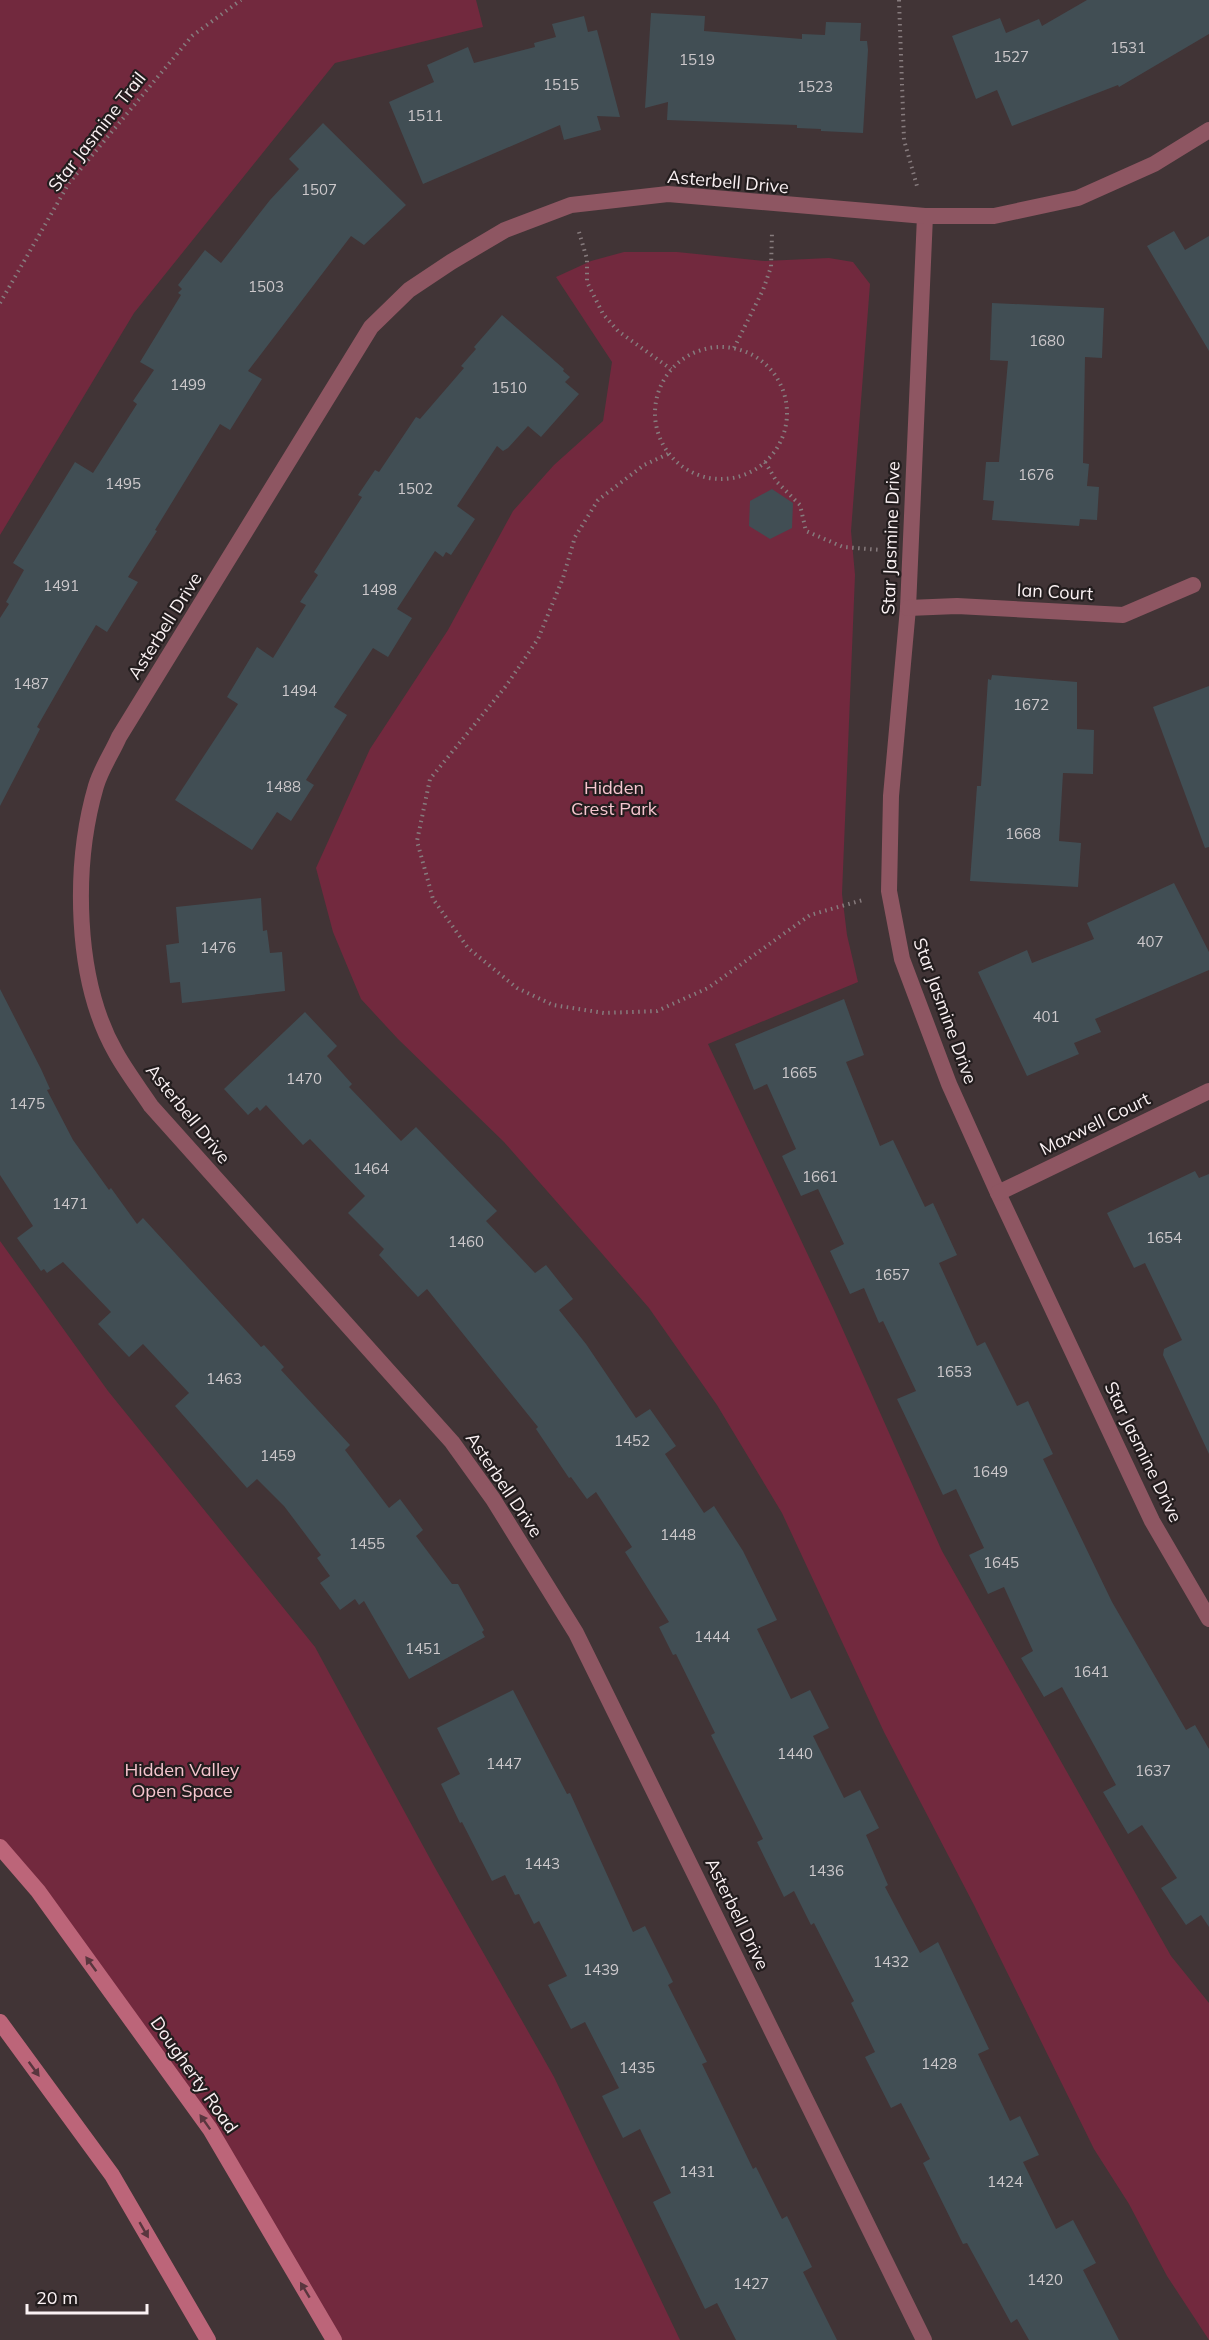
<svg xmlns="http://www.w3.org/2000/svg" width="1209" height="2340" font-family="Mulish,sans-serif">
<style>
.green{fill:#72293e}
.building{fill:#414e54}
.lines{fill:none;stroke-linecap:round;stroke-linejoin:round}
.path{stroke:#867b7d;stroke-width:4;stroke-dasharray:1.5 4.5;stroke-linecap:butt}
.minor{stroke:#8e5662;stroke-width:16}
.secondary{stroke:#bc6579;stroke-width:16}
.oneway{fill:#59363e}
.labels{text-anchor:middle;stroke-width:4.5;stroke-linejoin:round;paint-order:stroke}
.number-label{font-size:15px;fill:#ccc8cb}
.street-label{font-size:18px;fill:#faf1f3;stroke:#231d1e}
.park-label{font-size:18px;fill:#f6c6cf;stroke:#231d1e}
</style>
<rect width="100%" height="100%" fill="#413436"/>
<!-- green -->
<g class="green">
<polygon points="0,0 476,0 483,27 335,63 134,313 0,535"/>
<polygon points="624,252 677,252 765,261 829,258 853,262 870,284 851,531 855,575 842,894 847,935 858,982 708,1044 834,1310 942,1551 1171,1956 1209,2003 1209,2340 1167,2276 1129,2204 1094,2149 974,1905 884,1732 782,1513 717,1405 649,1308 598,1249 504,1142 398,1039 361,999 333,932 316,868 370,749 448,630 513,511 554,465 603,421 612,362 556,277 591,261"/>
<polygon points="0,1241 108,1391 315,1647 434,1866 554,2077 680,2340 334,2340 210,2129 0,1847"/>
</g>
<!-- building -->
<g class="building">
<polygon points="1087,0 1209,0 1209,34 1119,87 1118,85 1012,126 997,90 976,99 952,36 1000,18 1006,33 1039,19 1042,26"/>
<polygon points="651,13 705,16 704,31 802,39 802,34 825,35 826,22 861,23 860,41 867,41 868,50 863,133 821,131 821,129 797,128 797,125 667,120 668,102 645,108"/>
<polygon points="584,16 588,32 597,30 620,117 597,116 601,130 564,140 560,125 423,184 389,102 434,82 427,65 468,47 474,63 535,47 534,43 556,37 552,24"/>
<polygon points="323,123 406,205 364,245 351,236 248,371 262,379 230,430 220,424 155,530 157,531 128,577 138,582 107,632 96,625 80,652 37,727 40,729 0,806 0,618 9,604 6,602 24,570 13,563 75,462 93,473 137,404 133,401 154,370 140,362 181,295 178,293 182,289 178,285 205,250 221,263 270,200 299,169 289,159"/>
<polygon points="1174,231 1185,250 1209,236 1209,351 1147,246"/>
<polygon points="992,303 1104,308 1102,358 1085,357 1083,463 1089,464 1087,486 1099,487 1097,520 1080,519 1079,526 992,520 994,501 983,500 986,462 999,462 1008,361 990,360"/>
<polygon points="502,315 564,369 563,371 570,377 565,382 579,394 541,437 528,426 508,448 503,451 497,446 457,506 475,519 451,555 446,552 443,557 435,551 397,609 412,618 388,657 373,648 334,707 347,715 306,780 314,785 291,821 277,812 252,850 175,800 238,704 227,697 257,647 273,658 306,605 300,602 318,575 314,572 362,497 358,495 375,470 379,472 416,417 420,419 464,368 461,366 476,349 474,347"/>
<polygon points="772,489 793,503 792,528 770,539 749,526 750,501"/>
<polygon points="992,675 1077,682 1077,729 1094,730 1093,774 1063,773 1059,841 1081,843 1078,887 970,881 977,786 981,786 988,679 991,680"/>
<polygon points="1209,686 1209,847 1205,848 1153,707"/>
<polygon points="1174,883 1209,952 1209,970 1095,1019 1101,1032 1074,1043 1079,1054 1027,1076 978,972 1027,950 1032,963 1094,939 1087,923"/>
<polygon points="261,898 263,931 267,930 270,953 282,952 285,991 182,1003 180,982 170,983 166,945 179,943 176,907"/>
<polygon points="0,989 41,1069 50,1089 47,1090 73,1140 109,1190 111,1188 137,1224 143,1218 261,1347 264,1345 284,1367 281,1370 350,1445 345,1450 389,1508 400,1499 423,1530 416,1536 452,1584 458,1584 484,1630 482,1632 485,1637 409,1679 364,1601 359,1605 355,1599 340,1610 320,1583 330,1576 317,1558 321,1555 284,1506 257,1479 247,1488 175,1406 189,1393 143,1344 129,1357 98,1324 111,1312 63,1262 47,1273 44,1269 41,1271 17,1238 33,1226 0,1175"/>
<polygon points="844,999 864,1055 846,1062 880,1146 893,1140 925,1207 933,1203 957,1255 939,1263 977,1346 985,1342 1017,1406 1028,1401 1053,1454 1043,1459 1112,1602 1186,1730 1195,1725 1209,1749 1209,1927 1201,1915 1186,1925 1161,1888 1177,1878 1142,1825 1128,1834 1103,1792 1116,1785 1062,1687 1044,1697 1021,1658 1033,1651 1004,1587 988,1594 969,1555 984,1548 956,1489 943,1495 897,1399 916,1391 883,1321 879,1323 864,1288 850,1294 830,1251 844,1244 818,1189 801,1196 782,1156 796,1149 767,1084 754,1090 735,1044"/>
<polygon points="305,1012 337,1046 327,1056 352,1084 349,1087 401,1141 416,1127 497,1211 486,1221 535,1273 546,1265 573,1299 559,1310 586,1344 636,1418 650,1409 676,1446 665,1454 704,1513 714,1506 743,1551 777,1620 757,1629 791,1699 810,1690 829,1728 813,1736 844,1798 860,1790 879,1828 866,1835 888,1885 885,1887 920,1953 938,1942 989,2049 978,2054 1010,2121 1020,2116 1039,2155 1023,2162 1056,2229 1073,2220 1096,2263 1083,2270 1119,2340 1029,2340 1017,2319 1011,2323 967,2243 963,2244 923,2163 930,2159 901,2103 891,2108 865,2057 875,2052 851,2003 854,2001 814,1923 811,1925 794,1891 784,1897 757,1842 763,1839 711,1735 715,1733 676,1654 673,1655 659,1627 669,1622 625,1552 632,1547 596,1492 587,1499 571,1477 569,1478 536,1429 538,1427 427,1289 418,1297 379,1255 384,1249 348,1213 365,1196 310,1139 303,1145 266,1105 260,1111 257,1107 248,1115 224,1089"/>
<polygon points="1195,1171 1199,1178 1209,1174 1209,1454 1163,1355 1164,1349 1182,1340 1145,1263 1134,1268 1107,1213"/>
<polygon points="513,1690 567,1794 570,1793 633,1932 645,1926 673,1982 668,1985 707,2062 702,2064 753,2169 756,2167 782,2219 787,2216 812,2267 803,2272 837,2340 736,2340 717,2303 705,2309 653,2202 671,2193 640,2129 623,2138 602,2096 619,2088 585,2022 571,2029 548,1985 567,1976 539,1921 534,1924 519,1894 515,1895 505,1875 492,1881 462,1822 460,1823 441,1784 460,1774 437,1728"/>
</g>
<g class="lines">
<!-- path -->
<g class="path">
<polyline points="899,0 904,140 917,186"/>
<polyline points="579,232 587,259 587,282 603,314 618,331 671,369"/>
<polyline points="0,303 69,183 192,36 241,0"/>
<circle cx="721" cy="413" r="66"/>
<polyline points="734,348 763,290 771,267 772,233"/>
<polyline points="668,454 644,465 598,500 575,537 563,578 538,639 506,686 430,779 417,841 433,899 468,948 517,988 553,1005 604,1013 657,1011 708,988 810,915 863,900"/>
<polyline points="765,462 777,482 800,505 806,531 843,547 881,550"/>
</g>
<!-- minor -->
<g class="minor">
<polyline points="925,216 908,608 891,796 889,891 902,959 949,1084 998,1193 1152,1521 1209,1619"/>
<polyline points="908,608 957,606 1123,615 1193,585"/>
<polyline points="998,1193 1209,1091"/>
<path d="M 924,2340 L 576,1633 L 493,1499 L 452,1442 L 151,1106 C 139,1088 126,1071 116,1053 C 74,980 73,865 96,786 C 101,769 112,753 119,737 L 371,327 L 409,290 L 451,262 L 505,230 L 571,205 L 668,194 L 925,216 L 994,216 L 1078,198 L 1154,164 L 1209,130"/>
</g>
<!-- secondary -->
<g class="secondary">
<polyline points="0,1847 38,1891 210,2129 334,2340"/>
<polyline points="0,2022 112,2175 208,2340"/>
</g>
</g>
<!-- one-way arrows -->
<defs><path id="oneway-solid" d="M-6-.8H1V-3.2L6.5 0L1 3.2V.8H-6Z" transform="scale(1.5)"/></defs>
<g class="oneway">
<use href="#oneway-solid" transform="translate(91 1964) rotate(-126)"/>
<use href="#oneway-solid" transform="translate(34 2069) rotate(54)"/>
<use href="#oneway-solid" transform="translate(205 2122) rotate(-125)"/>
<use href="#oneway-solid" transform="translate(144 2230) rotate(60)"/>
<use href="#oneway-solid" transform="translate(305 2290) rotate(-121)"/>
</g>
<g class="labels">
<!-- number labels -->
<g class="number-label">
<text x="1128" y="53">1531</text>
<text x="1011" y="62">1527</text>
<text x="697" y="65">1519</text>
<text x="561" y="90">1515</text>
<text x="815" y="92">1523</text>
<text x="425" y="121">1511</text>
<text x="319" y="195">1507</text>
<text x="266" y="292">1503</text>
<text x="1047" y="346">1680</text>
<text x="188" y="390">1499</text>
<text x="509" y="393">1510</text>
<text x="1036" y="480">1676</text>
<text x="123" y="489">1495</text>
<text x="415" y="494">1502</text>
<text x="61" y="591">1491</text>
<text x="379" y="595">1498</text>
<text x="31" y="689">1487</text>
<text x="299" y="696">1494</text>
<text x="1031" y="710">1672</text>
<text x="283" y="792">1488</text>
<text x="1023" y="839">1668</text>
<text x="1150" y="947">407</text>
<text x="218" y="953">1476</text>
<text x="1046" y="1022">401</text>
<text x="799" y="1078">1665</text>
<text x="304" y="1084">1470</text>
<text x="27" y="1109">1475</text>
<text x="371" y="1174">1464</text>
<text x="820" y="1182">1661</text>
<text x="70" y="1209">1471</text>
<text x="1164" y="1243">1654</text>
<text x="466" y="1247">1460</text>
<text x="892" y="1280">1657</text>
<text x="954" y="1377">1653</text>
<text x="224" y="1384">1463</text>
<text x="632" y="1446">1452</text>
<text x="278" y="1461">1459</text>
<text x="990" y="1477">1649</text>
<text x="678" y="1540">1448</text>
<text x="367" y="1549">1455</text>
<text x="1001" y="1568">1645</text>
<text x="712" y="1642">1444</text>
<text x="423" y="1654">1451</text>
<text x="1091" y="1677">1641</text>
<text x="795" y="1759">1440</text>
<text x="504" y="1769">1447</text>
<text x="1153" y="1776">1637</text>
<text x="542" y="1869">1443</text>
<text x="826" y="1876">1436</text>
<text x="891" y="1967">1432</text>
<text x="601" y="1975">1439</text>
<text x="939" y="2069">1428</text>
<text x="637" y="2073">1435</text>
<text x="697" y="2177">1431</text>
<text x="1005" y="2187">1424</text>
<text x="1045" y="2285">1420</text>
<text x="751" y="2289">1427</text>
</g>
<!-- street labels -->
<g class="street-label">
<text transform="translate(97 132) rotate(-52)" y="6">Star Jasmine Trail</text>
<text transform="translate(728 182) rotate(5)" y="6">Asterbell Drive</text>
<text transform="translate(891 538) rotate(-88)" y="6">Star Jasmine Drive</text>
<text transform="translate(1055 592) rotate(3)" y="6">Ian Court</text>
<text transform="translate(165 626) rotate(-58)" y="6">Asterbell Drive</text>
<text transform="translate(945 1011) rotate(70)" y="6">Star Jasmine Drive</text>
<text transform="translate(188 1114) rotate(51)" y="6">Asterbell Drive</text>
<text transform="translate(1095 1124) rotate(-26)" y="6">Maxwell Court</text>
<text transform="translate(1143 1452) rotate(64)" y="6">Star Jasmine Drive</text>
<text transform="translate(504 1485) rotate(56)" y="6">Asterbell Drive</text>
<text transform="translate(737 1914) rotate(64)" y="6">Asterbell Drive</text>
<text transform="translate(194 2075) rotate(55)" y="6">Dougherty Road</text>
</g>
<!-- park labels -->
<g class="park-label">
<text x="614" y="794">Hidden<tspan x="614" dy="21">Crest Park</tspan></text>
<text x="182" y="1776">Hidden Valley<tspan x="182" dy="21">Open Space</tspan></text>
</g>
</g>
<!-- scale -->
<path d="M27 2304v9h120v-9" fill="none" stroke="#faf1f3" stroke-width="3"/>
<text x="36" y="2304" font-size="18" fill="#faf1f3" stroke="#231d1e" stroke-width="4.5" paint-order="stroke">20 m</text>
</svg>
